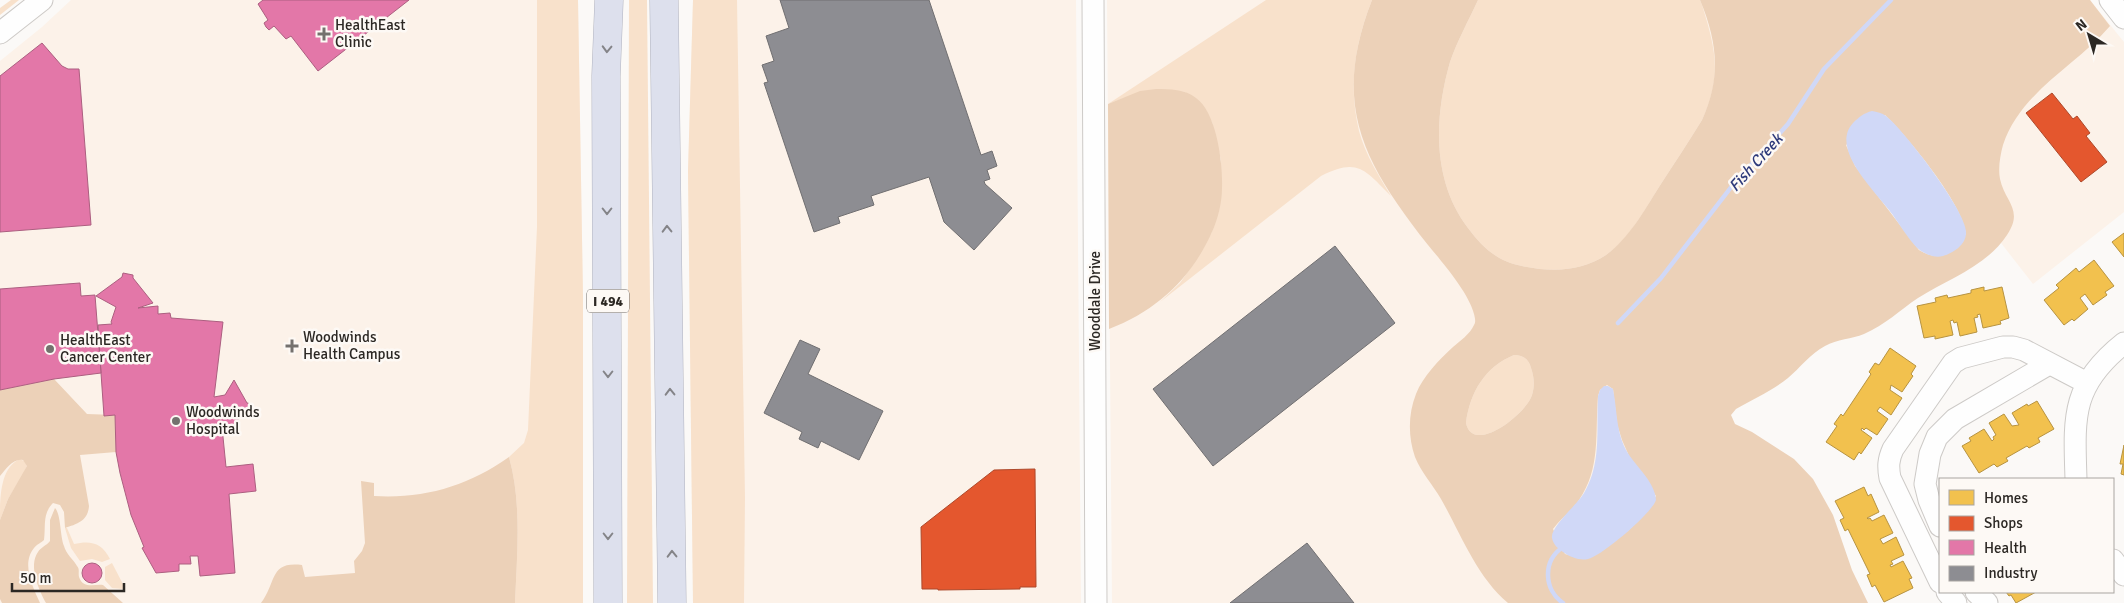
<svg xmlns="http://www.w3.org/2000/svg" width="2124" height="603" font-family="Signika,sans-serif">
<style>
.built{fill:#fcf2e9}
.green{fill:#f8e1cb}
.forest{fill:#ecd1b8;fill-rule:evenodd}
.water{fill:#d0d8f7}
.homes{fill:#f2c14e;stroke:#b79341}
.shops{fill:#e4572e;stroke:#ad492b}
.health{fill:#e377a8;stroke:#ac5f80}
.industry{fill:#8d8d92;stroke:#706f71}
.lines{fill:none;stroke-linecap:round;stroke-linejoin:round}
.stream{stroke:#d0d8f7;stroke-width:4.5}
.minor-casing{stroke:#cdcac7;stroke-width:23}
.highway-casing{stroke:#b1b3bf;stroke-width:29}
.minor{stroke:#fefefe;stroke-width:21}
.highway{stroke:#dde0ed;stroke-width:28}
.oneway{stroke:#848488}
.poi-dot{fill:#74716e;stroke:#fdf9f5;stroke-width:2}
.labels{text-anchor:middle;stroke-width:5;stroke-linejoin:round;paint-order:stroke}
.shield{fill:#fdf9f5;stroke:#6b6763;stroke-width:1}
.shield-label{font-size:14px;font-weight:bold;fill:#2c2824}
.poi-label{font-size:15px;fill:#2c2824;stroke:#fdf9f5;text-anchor:start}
.street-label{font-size:15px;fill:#2c2824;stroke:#fdf9f5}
.water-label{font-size:16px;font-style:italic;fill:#2d397a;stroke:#fdf9f5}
</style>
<rect width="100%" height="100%" fill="#fbf9f7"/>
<!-- built -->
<g class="built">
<polygon points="71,0 578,0 583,296 583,603 0,603 0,61 42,27"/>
<polygon points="693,0 1076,0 1081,603 693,603 688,171"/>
<polygon points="1107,0 2090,0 2124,42 2124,212 2033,284 1923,143 1647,358 1838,603 1112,603"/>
</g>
<!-- green -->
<g class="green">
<polygon points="11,0 19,0 0,15 0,8"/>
<path d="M 537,0 L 578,0 L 583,296 L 583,603 L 515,603 C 517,555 522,503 509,457 L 524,443 L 528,430 L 537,227 Z"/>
<polygon points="629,0 647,0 653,603 627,603"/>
<polygon points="693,0 737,0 745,498 744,603 693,603 688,171"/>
<path d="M 1266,0 L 1372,0 C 1355,43 1348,85 1359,131 C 1365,154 1379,176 1391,196 C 1365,170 1358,157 1321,176 L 1160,302 L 1180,283 L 1192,266 L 1212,232 L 1221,160 L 1212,122 L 1185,92 C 1153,87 1137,93 1108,104 Z"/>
<path d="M 1478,0 L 1700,0 L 1702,5 C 1716,50 1722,76 1702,120 C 1688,143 1673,165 1659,187 C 1644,211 1629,239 1606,255 C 1580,272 1552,272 1522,266 C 1497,261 1483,248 1468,228 C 1432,181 1434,118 1450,62 C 1457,41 1469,20 1478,0 Z"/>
<path d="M 1514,355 C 1523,355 1529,359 1531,368 C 1534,377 1535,385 1532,395 C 1527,413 1473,456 1466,423 C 1470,392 1485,367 1514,355 Z"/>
<path d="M 20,459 L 26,462 L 27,466 L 24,473 L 8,499 L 0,520 C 0,497 0,468 20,459 Z"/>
<path d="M 65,528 L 67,528 L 74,544 C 91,540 102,543 110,559 L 102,562 L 92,559 L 80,561 L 71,548 Z"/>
<polygon points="112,563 125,588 123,589 112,588 105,580 105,567"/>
</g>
<!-- forest -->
<g class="forest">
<path d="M 1372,0 L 1478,0 C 1469,20 1457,41 1450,62 C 1434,118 1432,181 1468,228 C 1483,248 1497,261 1522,266 C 1552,272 1580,272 1606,255 C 1629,238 1644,211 1659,187 C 1673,165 1688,143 1702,120 C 1721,78 1718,43 1700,0 L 2090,0 L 2110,26 C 2075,67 2021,91 2003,145 C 2000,156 1998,169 2000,179 C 2005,202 2024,210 2007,235 C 1987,266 1948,279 1918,298 C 1900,310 1885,325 1864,334 C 1852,339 1837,339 1825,346 C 1810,354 1800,368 1788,378 C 1772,391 1753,399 1736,409 L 1731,415 L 1735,424 L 1752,432 L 1794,459 L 1813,479 L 1833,515 L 1852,570 L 1868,603 L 1508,603 C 1476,576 1461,534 1441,499 C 1433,485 1421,472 1415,457 C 1408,437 1408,414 1416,394 C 1423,376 1439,360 1453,347 C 1460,341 1470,334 1474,325 C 1476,322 1475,318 1474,314 C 1469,293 1442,262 1428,245 C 1363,162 1331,105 1372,0 ZM 1885,115 C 1908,137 1963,204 1966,234 C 1950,249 1942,264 1919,250 L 1855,166 L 1846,145 ZM 1514,355 C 1523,355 1529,359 1531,368 C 1534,377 1535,385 1532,395 C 1527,413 1473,456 1466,423 C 1470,392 1485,367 1514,355 ZM 1607,385 L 1613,389 L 1617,424 L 1622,440 L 1629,456 L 1656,496 C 1637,530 1615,541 1583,559 L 1565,554 L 1553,529 C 1561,518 1572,511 1579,500 C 1601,468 1595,433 1598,396 L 1600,390 Z"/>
<path d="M 1156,89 C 1170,89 1185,89 1196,98 C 1217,113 1223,164 1222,188 C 1222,202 1218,219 1212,232 C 1191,279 1156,311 1109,329 L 1108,104 L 1140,91 Z"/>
<path d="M 54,379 L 87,414 L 115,415 L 116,452 L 80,455 L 89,506 C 88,521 77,524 65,528 L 64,512 L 60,505 L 53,503 C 42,514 46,526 44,540 C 41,543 37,544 34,548 C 21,564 33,587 40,603 L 2,603 L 0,599 L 0,520 L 8,499 L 27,466 L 23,460 C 13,458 6,469 0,476 L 0,390 Z"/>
<path d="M 509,457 C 522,503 517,555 515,603 L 261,603 C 277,582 269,561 302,565 L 305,577 L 355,573 L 354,561 L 362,551 L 365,543 L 361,481 L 374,483 L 374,496 C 424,499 468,486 509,457 Z"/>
<path d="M 55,508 C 61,514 60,536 64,546 C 66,554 73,559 77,566 C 80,569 78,573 79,577 C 83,589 94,584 103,585 L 123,603 L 46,603 C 39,590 28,566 38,552 C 41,547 46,546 50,541 L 50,520 Z"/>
</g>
<!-- water -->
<g class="water">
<path d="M 1872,111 C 1877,112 1882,113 1886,116 C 1903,129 1968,213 1966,233 C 1966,245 1953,253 1943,256 C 1935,258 1928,255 1921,251 C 1910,243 1898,221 1889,210 C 1873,189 1830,148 1853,123 C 1859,117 1864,113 1872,111 Z"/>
<path d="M 1604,386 L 1608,386 L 1613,389 C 1617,409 1616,428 1624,446 C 1632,464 1655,480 1656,500 C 1652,513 1602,556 1588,559 C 1580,561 1570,557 1563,552 C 1558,549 1553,544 1552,538 C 1550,527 1577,505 1584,493 C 1602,463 1596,429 1598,396 L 1600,390 Z"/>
</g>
<!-- homes -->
<g class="homes">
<polygon points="2124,233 2124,257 2112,242"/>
<polygon points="2094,260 2114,286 2105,292 2107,295 2093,305 2085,294 2080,298 2088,309 2074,321 2072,319 2064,325 2044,300 2059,288 2056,285 2076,268 2079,272"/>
<polygon points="1984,287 1984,291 2002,287 2009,318 2000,321 2001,324 1983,328 1980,314 1977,315 1978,317 1974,318 1977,332 1960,336 1957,322 1954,323 1953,320 1950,321 1953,335 1935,339 1935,336 1924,338 1917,306 1936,302 1935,298 1947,295 1948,298 1971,293 1971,290"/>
<polygon points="1890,348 1916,366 1911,374 1913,376 1902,392 1891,385 1890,390 1902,398 1891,415 1880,407 1877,411 1888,419 1877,435 1866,428 1864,430 1862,428 1861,430 1872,438 1861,454 1859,452 1854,460 1826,442 1837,426 1834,424 1841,414 1843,416 1871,374 1869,372 1875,363 1879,365"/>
<polygon points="2037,401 2054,429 2038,438 2040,442 2029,448 2027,446 2006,458 2008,461 1997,467 1994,464 1979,473 1962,446 1971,441 1969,438 1984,429 1992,441 1994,439 1993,437 1996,435 1989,423 2004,414 2012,426 2019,425 2012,413 2027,404 2028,406"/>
<polygon points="2124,445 2124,475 2121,474 2123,464 2120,464"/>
<polygon points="1864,487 1868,496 1871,494 1879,512 1867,518 1868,519 1870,518 1872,521 1884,515 1893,533 1880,539 1883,544 1896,537 1904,555 1891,561 1893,564 1890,565 1891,567 1903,561 1912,578 1909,579 1913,588 1884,602 1875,585 1872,587 1867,575 1870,574 1848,529 1845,531 1840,520 1844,518 1835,501"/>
<polygon points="2006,592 2036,592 2016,603 2011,595 2009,596"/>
</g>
<!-- shops -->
<g class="shops">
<polygon points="2052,93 2073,119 2077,116 2090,133 2086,136 2107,162 2081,182 2026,113"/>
<polygon points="1035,469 1036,587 1020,587 1020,589 938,590 938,589 922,589 921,527 994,470"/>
</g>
<!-- health -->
<g class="health">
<polygon points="263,0 409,0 318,71 291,36 286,39 274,26 269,30 266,27 264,23 268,20 258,4"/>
<polygon points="42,43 62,66 68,69 79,69 91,225 0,232 0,76"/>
<polygon points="123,273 133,275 133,278 153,303 138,308 158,306 158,314 170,313 171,318 223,322 214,397 225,395 234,380 247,403 251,404 251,410 247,410 228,430 228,427 222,427 226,467 253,464 256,491 229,494 235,573 200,576 198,556 190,556 191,564 179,564 179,571 156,573 142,548 144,547 131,515 120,473 116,452 115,415 104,416 101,373 98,325 112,324 111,322 116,307 96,296 122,277"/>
<polygon points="80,283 81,296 95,295 101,373 54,379 0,390 0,289"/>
<circle cx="92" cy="573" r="10"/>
</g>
<!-- industry -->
<g class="industry">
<polygon points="780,0 929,0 981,155 992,151 997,166 987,170 990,179 984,181 985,184 1012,208 974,250 944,222 929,177 871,196 874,205 838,217 840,223 814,232 764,83 768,82 762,65 774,61 766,36 789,28"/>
<polygon points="1335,246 1395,323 1213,466 1153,389"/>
<polygon points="800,340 820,349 808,374 883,411 859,460 821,441 818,448 799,439 802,432 764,413"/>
<polygon points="1307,543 1354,603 1230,603"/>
</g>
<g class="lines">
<!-- stream -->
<g class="stream">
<polyline points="1618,323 1661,278 1732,186 1788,124 1824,69 1891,0"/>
<path d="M 1563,547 C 1542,561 1544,590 1563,603"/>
</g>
<!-- minor casing -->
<g class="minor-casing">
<g id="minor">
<polyline points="1093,0 1096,603"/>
<polyline points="2110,0 2124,18"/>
<polyline points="0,33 42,0"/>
<path d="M 2076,479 C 2074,417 2071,385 2124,343"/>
<polyline points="1940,526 1929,500 1925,484 1930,454 1937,437 1955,419 2049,364"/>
<polyline points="2113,560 2124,575"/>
<path d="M 1940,582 L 1890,478 C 1888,467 1888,460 1893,449 L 1953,363 L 1961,358 L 2003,347 L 2013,347 L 2024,350 L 2087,383"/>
<polyline points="1947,592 1956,603"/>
<polyline points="1976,592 1987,603"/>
</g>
</g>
<!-- highway casing -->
<g class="highway-casing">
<g id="highway">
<polyline points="664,0 672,603"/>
<polyline points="608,603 606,76 609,0"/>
</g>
</g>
<!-- minor -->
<use href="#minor" class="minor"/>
<!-- highway -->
<use href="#highway" class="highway"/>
</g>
<!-- one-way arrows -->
<defs><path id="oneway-chevron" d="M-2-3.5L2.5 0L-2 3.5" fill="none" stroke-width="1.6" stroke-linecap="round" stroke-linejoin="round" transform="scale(1.25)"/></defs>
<g class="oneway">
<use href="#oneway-chevron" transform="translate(607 49) rotate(92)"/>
<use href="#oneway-chevron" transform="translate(607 211) rotate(90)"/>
<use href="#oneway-chevron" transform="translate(667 229) rotate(-91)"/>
<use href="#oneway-chevron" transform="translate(608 374) rotate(90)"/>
<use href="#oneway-chevron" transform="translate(670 392) rotate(-91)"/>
<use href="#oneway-chevron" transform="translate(608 536) rotate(90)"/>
<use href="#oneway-chevron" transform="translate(672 554) rotate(-91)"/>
</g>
<!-- markers -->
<g class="poi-dot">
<path d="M321.5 26.5h5v5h5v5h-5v5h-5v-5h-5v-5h5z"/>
<path d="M289.5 338.5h5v5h5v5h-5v5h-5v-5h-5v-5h5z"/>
<circle cx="50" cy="349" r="5"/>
<circle cx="176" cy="421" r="5"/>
</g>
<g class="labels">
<!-- shield labels -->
<rect class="shield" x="587" y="289.5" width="42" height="23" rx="4"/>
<g class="shield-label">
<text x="608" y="306">I 494</text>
</g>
<!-- poi labels -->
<g class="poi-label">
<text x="335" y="30">HealthEast<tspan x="335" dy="17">Clinic</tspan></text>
<text x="303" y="342">Woodwinds<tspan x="303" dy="17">Health Campus</tspan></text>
<text x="60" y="345">HealthEast<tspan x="60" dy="17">Cancer Center</tspan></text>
<text x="186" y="417">Woodwinds<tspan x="186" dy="17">Hospital</tspan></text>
</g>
<!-- street labels -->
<g class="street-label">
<text transform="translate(1095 301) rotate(-90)" y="5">Wooddale Drive</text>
</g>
<!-- water labels -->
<g class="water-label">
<text transform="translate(1755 162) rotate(-48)" y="6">Fish Creek</text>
</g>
</g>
<!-- legend -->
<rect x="1939" y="478" width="175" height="115" fill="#fdf9f5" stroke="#a9a5a1"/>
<rect x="1949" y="490" width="25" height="15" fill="#f2c14e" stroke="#a9a5a1"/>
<text x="1984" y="503" font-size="15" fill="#2c2824">Homes</text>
<rect x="1949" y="516" width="25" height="15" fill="#e4572e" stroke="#a9a5a1"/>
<text x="1984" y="528" font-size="15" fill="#2c2824">Shops</text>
<rect x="1949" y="540" width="25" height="15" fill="#e377a8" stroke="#a9a5a1"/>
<text x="1984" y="553" font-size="15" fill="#2c2824">Health</text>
<rect x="1949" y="566" width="25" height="15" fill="#8d8d92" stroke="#a9a5a1"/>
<text x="1984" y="578" font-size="15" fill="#2c2824">Industry</text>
<!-- north arrow -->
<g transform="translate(2089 35) rotate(322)" stroke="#fdf9f5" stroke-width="4" paint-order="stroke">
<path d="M0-4L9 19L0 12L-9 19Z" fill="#2c2824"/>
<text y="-8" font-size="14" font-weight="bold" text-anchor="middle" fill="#2c2824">N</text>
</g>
<!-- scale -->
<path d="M12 583v8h112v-8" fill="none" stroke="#2c2824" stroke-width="2.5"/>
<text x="20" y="583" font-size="15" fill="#2c2824" stroke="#fdf9f5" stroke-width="4" paint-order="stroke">50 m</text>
</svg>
